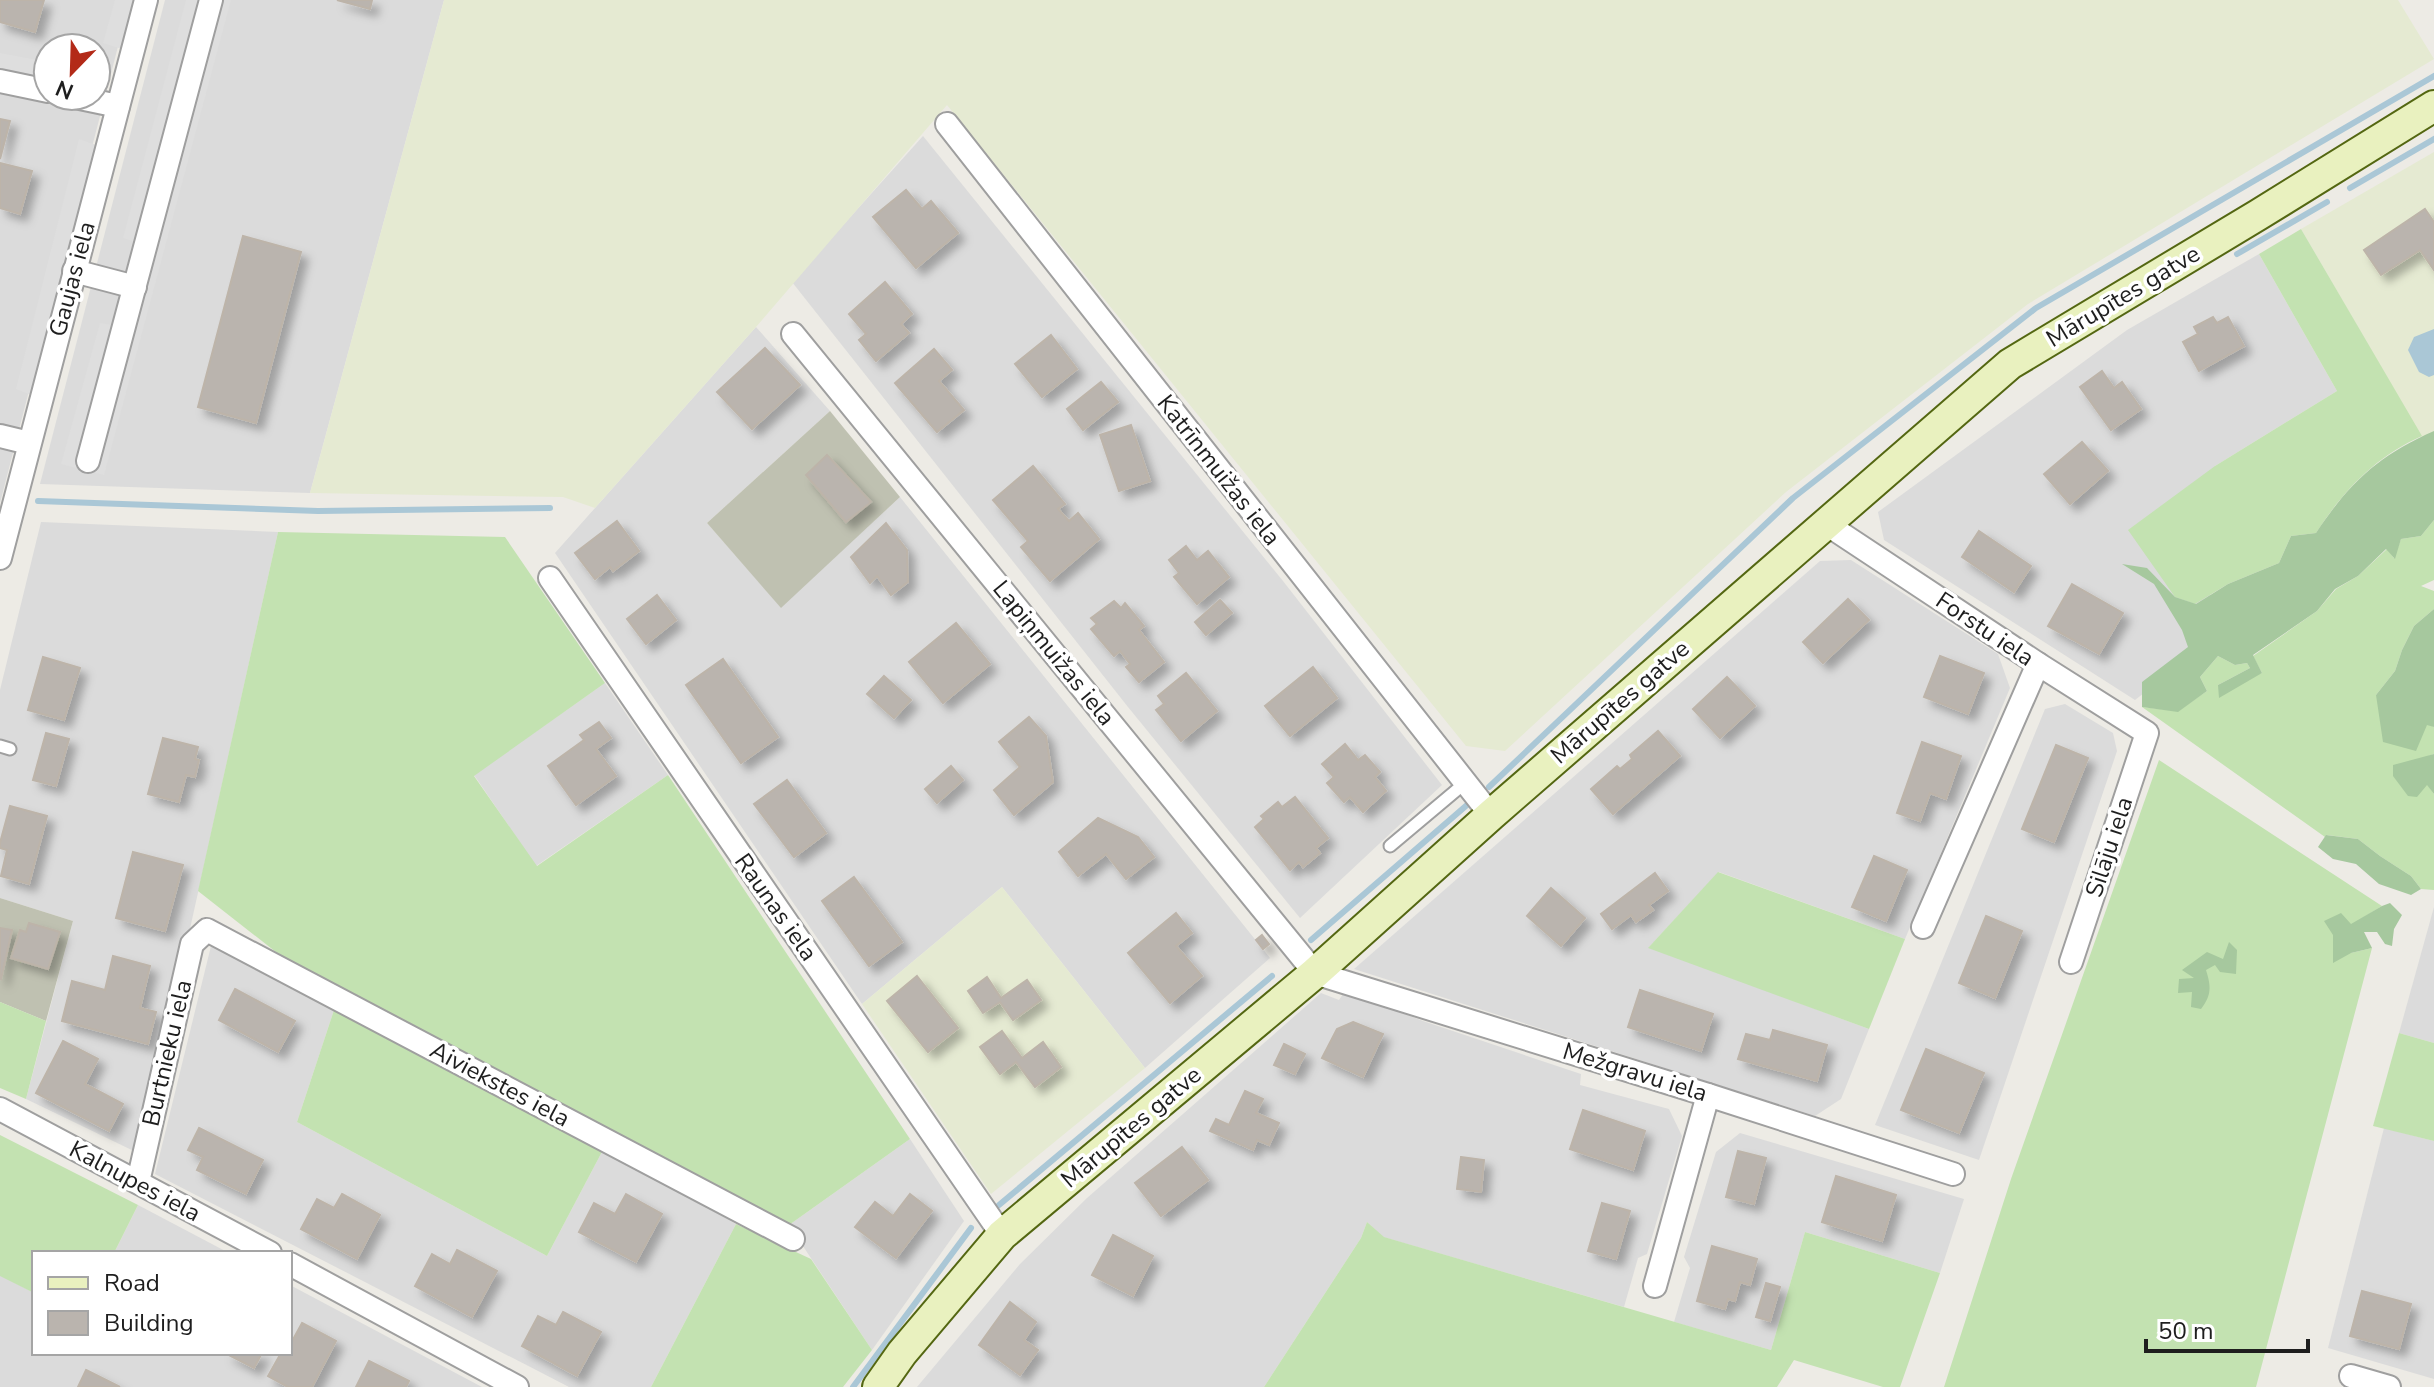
<svg xmlns="http://www.w3.org/2000/svg" width="2434" height="1387" font-family="'Nunito Sans',sans-serif">
<style>
.residential{fill:#dbdbdb;fill-rule:evenodd}
.construction{fill:#bfc1b1}
.farmland{fill:#e5ead2}
.grass{fill:#c3e2b1}
.forest{fill:#a6c89e}
.parking{fill:#dedede}
.water{fill:#aac7d6}
.lines{fill:none;stroke-linecap:round;stroke-linejoin:round}
.stream{stroke:#aac7d6;stroke-width:6}
.building{fill:#bab4ae;stroke:#bdb4a9;stroke-width:2;filter:url(#shadow)}
.lane-casing{stroke:#9f9f9f;stroke-width:15}
.street-casing{stroke:#9f9f9f;stroke-width:26}
.secondary-casing{stroke:#546712;stroke-width:34}
.lane{stroke:#fff;stroke-width:11}
.street{stroke:#fff;stroke-width:22}
.secondary{stroke:#e9f1bf;stroke-width:30}
.labels{text-anchor:middle;stroke-width:7;stroke-linejoin:round;paint-order:stroke}
.street-label{font-size:24px;fill:#1e1e1e;stroke:#fff}
</style>
<defs>
<filter id="shadow"><feDropShadow dx="7" dy="7" stdDeviation="4" flood-color="#0004"/></filter>
</defs>
<rect width="100%" height="100%" fill="#edebe5"/>
<!-- residential -->
<g class="residential">
<path d="M 0,0 L 130,0 L 0,503 ZM 48,48 L 96,48 L 96,96 L 48,96 Z"/>
<polygon points="165,0 444,0 310,493 40,484"/>
<polygon points="923,136 1283,581 1442,785 1300,918 1128,707 792,282"/>
<polygon points="2259,254 2337,391 2215,466 2208,643 2135,700 1884,540 1878,512 2127,330"/>
<polygon points="756,327 830,411 707,523 781,607 900,497 1270,958 1145,1068 1002,887 862,1004 555,553"/>
<polygon points="41,522 278,532 140,1154 26,1099 73,921 0,898 0,690"/>
<polygon points="1851,560 1998,654 2010,688 1905,939 1719,872 1649,947 1869,1029 1841,1099 1815,1116 1354,969 1820,561"/>
<polygon points="605,683 668,775 536,866 474,775"/>
<polygon points="2065,704 2113,733 2117,751 1979,1160 1875,1125 2045,709"/>
<polygon points="2434,907 2434,1043 2399,1033"/>
<polygon points="212,942 336,1004 297,1122 547,1256 604,1148 736,1224 651,1387 569,1387 155,1174"/>
<polygon points="1345,991 1423,1021 1581,1074 1580,1085 1669,1109 1682,1136 1647,1254 1638,1258 1624,1307 1383,1237 1367,1222 1361,1238 1264,1387 917,1387 1020,1264 1087,1198 1321,993 1339,1000"/>
<polygon points="2384,1128 2434,1141 2434,1379 2328,1348"/>
<polygon points="1740,1133 1964,1199 1940,1273 1805,1232 1771,1350 1674,1322 1690,1268 1684,1257 1716,1152"/>
<polygon points="910,1139 964,1221 872,1350 789,1225"/>
<polygon points="138,1205 229,1253 114,1253"/>
<polygon points="0,1275 34,1293 34,1353 290,1353 290,1285 482,1387 0,1387"/>
</g>
<!-- construction -->
<g class="construction">
<polygon points="830,411 900,497 781,608 707,523"/>
<polygon points="0,898 73,921 46,1021 0,1002"/>
</g>
<!-- farmland -->
<g class="farmland">
<polygon points="444,0 2398,0 2434,59 2028,304 1786,492 1505,751 1466,746 947,105 756,327 595,508 563,497 310,493"/>
<polygon points="2434,152 2434,458 2301,229"/>
<polygon points="1002,887 1145,1068 991,1194 862,1004"/>
</g>
<!-- grass -->
<g class="grass">
<path d="M 2301,229 L 2422,436 C 2376,456 2343,491 2316,533 L 2291,536 L 2279,563 L 2228,584 L 2195,604 L 2175,597 L 2128,530 L 2215,466 L 2337,391 L 2259,254 Z"/>
<polygon points="2434,520 2434,580 2421,586 2434,591 2434,609 2414,626 2402,650 2395,671 2376,695 2434,727 2434,754 2426,757 2427,784 2434,794 2434,890 2421,889 2411,876 2380,856 2358,839 2327,835 2325,837 2142,707 2178,711 2207,691 2200,677 2218,656 2235,665 2247,663 2250,668 2218,685 2262,673 2253,656 2317,611 2336,589 2358,576 2387,549 2394,558 2401,539 2421,536"/>
<polygon points="278,532 505,537 605,683 474,776 537,866 668,775 910,1139 789,1225 281,956 198,891"/>
<polygon points="2159,760 2382,906 2351,925 2351,953 2372,948 2256,1387 1944,1387 2011,1179"/>
<polygon points="1718,872 1905,939 1869,1029 1648,948"/>
<polygon points="0,1002 46,1021 26,1099 0,1088"/>
<polygon points="336,1004 604,1148 547,1256 297,1122"/>
<polygon points="2399,1033 2434,1043 2434,1141 2373,1126"/>
<polygon points="0,1135 138,1205 114,1253 34,1253 34,1293 0,1276"/>
<polygon points="1367,1222 1384,1237 1771,1350 1805,1232 1940,1273 1900,1387 1883,1387 1794,1360 1777,1387 1264,1387 1361,1238"/>
<polygon points="736,1224 811,1259 872,1350 843,1387 651,1387"/>
</g>
<!-- forest -->
<g class="forest">
<path d="M 2434,431 L 2434,520 L 2421,536 L 2401,539 L 2395,559 L 2386,549 L 2358,576 L 2335,589 L 2317,611 L 2253,655 L 2262,673 L 2219,698 L 2218,685 L 2250,668 L 2247,663 L 2235,665 L 2218,656 L 2200,677 L 2207,691 L 2178,712 L 2142,707 L 2142,682 L 2188,647 L 2182,630 L 2154,584 L 2122,564 L 2147,568 L 2175,597 L 2196,604 L 2228,584 L 2279,563 L 2291,536 L 2316,533 C 2349,483 2379,455 2434,431 Z"/>
<polygon points="2434,609 2434,727 2427,725 2416,751 2383,742 2376,695 2395,671 2402,650 2414,626"/>
<polygon points="2434,754 2434,794 2427,785 2417,797 2408,796 2393,776 2393,765"/>
<polygon points="2326,835 2358,839 2380,856 2411,876 2421,889 2411,895 2379,884 2356,864 2333,859 2318,847"/>
<polygon points="2390,903 2402,915 2394,929 2392,946 2385,944 2377,932 2364,932 2372,948 2351,953 2333,963 2333,935 2324,921 2341,913 2351,924 2382,906"/>
<path d="M 2229,942 L 2237,950 L 2236,974 L 2220,972 L 2215,965 L 2206,970 C 2211,986 2212,995 2201,1009 L 2191,1007 L 2192,992 L 2178,993 L 2179,979 L 2194,978 L 2182,970 L 2207,952 L 2223,959 Z"/>
</g>
<!-- parking -->
<g class="parking">
<polygon points="115,0 135,0 122,49 103,43"/>
<polygon points="186,0 231,0 104,475 61,464 100,323 112,325 135,242 123,238"/>
<polygon points="0,53 48,62 48,80 0,71"/>
<polygon points="79,139 96,145 31,395 16,389"/>
</g>
<!-- water -->
<polygon class="water" points="2434,329 2434,375 2429,377 2419,372 2408,350 2414,337"/>
<g class="lines">
<!-- stream -->
<g class="stream">
<polyline points="2350,188 2434,139"/>
<polyline points="2237,254 2327,202"/>
<polyline points="38,501 318,511 550,508"/>
<polyline points="1489,787 1793,498 2036,308 2434,76"/>
<polyline points="1311,940 1467,805"/>
<polyline points="999,1205 1272,976"/>
<polyline points="853,1387 971,1228"/>
</g>
</g>
<!-- building -->
<g class="building">
<polygon points="0,0 44,0 35,32 0,22"/>
<polygon points="337,0 372,0 370,9"/>
<polygon points="0,119 10,121 0,159"/>
<polygon points="0,163 32,171 20,214 0,208"/>
<polygon points="906,190 922,209 931,201 958,233 916,268 873,217"/>
<polygon points="2425,209 2434,222 2434,270 2420,250 2381,275 2364,250"/>
<polygon points="243,236 301,252 256,423 198,407"/>
<polygon points="885,282 912,314 901,324 909,333 876,361 859,340 866,334 849,314"/>
<polygon points="2213,317 2217,323 2228,317 2244,346 2199,371 2183,342 2198,334 2194,327"/>
<polygon points="1051,335 1077,369 1042,397 1015,364"/>
<polygon points="765,348 800,385 752,429 717,392"/>
<polygon points="934,349 952,370 939,381 964,410 937,432 895,383"/>
<polygon points="2102,371 2114,388 2122,382 2141,409 2111,430 2080,387"/>
<polygon points="1101,382 1118,402 1083,430 1067,409"/>
<polygon points="1131,425 1150,481 1119,491 1100,435"/>
<polygon points="2082,442 2108,471 2070,504 2044,474"/>
<polygon points="827,455 871,502 846,522 806,475"/>
<polygon points="1033,466 1065,504 1058,509 1069,521 1078,513 1099,539 1050,581 1021,547 1028,541 993,500"/>
<polygon points="617,521 639,551 613,571 610,567 595,579 575,553"/>
<polygon points="886,523 907,550 908,582 891,595 877,576 870,583 851,557"/>
<polygon points="1979,531 2031,566 2014,592 1962,557"/>
<polygon points="1186,546 1197,560 1208,551 1229,577 1197,604 1174,577 1179,573 1169,560"/>
<polygon points="2072,584 2123,613 2099,654 2048,626"/>
<polygon points="657,595 676,620 646,644 627,619"/>
<polygon points="1848,599 1869,620 1823,663 1803,642"/>
<polygon points="1220,600 1232,613 1206,635 1195,622"/>
<polygon points="1114,601 1121,608 1125,603 1144,626 1139,630 1164,662 1139,682 1126,667 1130,664 1120,651 1114,656 1091,629 1097,624 1091,618"/>
<polygon points="956,623 990,664 943,703 909,662"/>
<polygon points="1940,656 1984,673 1968,714 1924,697"/>
<polygon points="43,657 80,668 64,720 28,710"/>
<polygon points="723,659 778,737 741,763 686,685"/>
<polygon points="1313,667 1337,698 1290,736 1265,706"/>
<polygon points="1186,673 1217,711 1181,741 1156,710 1164,704 1158,696"/>
<polygon points="884,676 911,700 894,718 867,694"/>
<polygon points="1727,677 1755,706 1720,738 1693,709"/>
<polygon points="1029,717 1046,736 1053,782 1014,815 994,790 1020,767 999,742"/>
<polygon points="599,722 611,738 596,749 616,776 576,805 548,766 584,740 580,735"/>
<polygon points="1658,731 1680,756 1613,814 1591,789 1617,766 1620,769 1632,759 1630,755"/>
<polygon points="46,733 69,739 56,786 33,780"/>
<polygon points="163,738 198,747 195,759 199,760 195,777 186,775 179,802 148,794"/>
<polygon points="1922,742 1961,756 1946,799 1930,793 1920,821 1897,813"/>
<polygon points="1345,744 1358,760 1365,755 1380,772 1375,777 1386,791 1363,812 1350,797 1344,802 1327,783 1334,777 1322,764"/>
<polygon points="2056,745 2088,758 2054,842 2022,829"/>
<polygon points="951,766 963,780 937,803 925,789"/>
<polygon points="787,780 826,833 794,857 754,804"/>
<polygon points="1295,797 1328,838 1316,848 1320,853 1303,867 1299,862 1290,870 1255,827 1264,819 1261,816 1278,802 1282,807"/>
<polygon points="10,806 47,816 29,884 1,876 7,850 0,848 0,843"/>
<polygon points="1098,818 1138,837 1154,857 1126,879 1106,854 1078,876 1059,852"/>
<polygon points="133,852 183,865 165,931 116,918"/>
<polygon points="1874,856 1907,870 1886,921 1852,907"/>
<polygon points="1655,873 1668,891 1649,905 1653,910 1636,922 1631,915 1612,929 1601,914"/>
<polygon points="854,877 902,942 869,966 822,901"/>
<polygon points="1551,888 1585,918 1561,946 1527,916"/>
<polygon points="1176,913 1192,933 1176,946 1202,976 1170,1003 1128,953"/>
<polygon points="1986,916 2022,931 1995,998 1959,983"/>
<polygon points="29,923 60,932 48,969 11,958 20,930 26,932"/>
<polygon points="0,928 12,930 1,979 0,978"/>
<polygon points="1262,935 1269,944 1263,949 1256,940"/>
<polygon points="113,956 150,966 140,1008 156,1012 148,1044 62,1021 72,981 105,990"/>
<polygon points="917,976 958,1028 928,1052 887,1001"/>
<polygon points="987,977 1001,998 1027,980 1041,1000 1013,1020 1000,1002 983,1013 968,991"/>
<polygon points="235,989 295,1021 278,1052 219,1020"/>
<polygon points="1640,990 1713,1014 1701,1051 1628,1027"/>
<polygon points="1353,1022 1383,1034 1363,1077 1322,1058 1337,1029"/>
<polygon points="1773,1030 1827,1045 1817,1081 1738,1059 1746,1034 1770,1040"/>
<polygon points="1002,1031 1022,1058 1043,1042 1061,1067 1035,1087 1016,1062 1000,1074 980,1047"/>
<polygon points="63,1041 98,1059 85,1084 123,1104 109,1131 36,1093"/>
<polygon points="1284,1044 1305,1054 1295,1074 1274,1065"/>
<polygon points="1926,1049 1984,1073 1959,1133 1901,1110"/>
<polygon points="1245,1091 1263,1099 1256,1113 1279,1123 1269,1145 1257,1140 1253,1150 1210,1131 1216,1119 1229,1125"/>
<polygon points="1583,1110 1645,1131 1633,1170 1570,1149"/>
<polygon points="199,1128 263,1160 246,1194 197,1170 203,1157 188,1150"/>
<polygon points="1182,1147 1208,1180 1161,1216 1135,1183"/>
<polygon points="1738,1151 1766,1158 1754,1204 1726,1197"/>
<polygon points="1461,1157 1484,1160 1481,1192 1457,1189"/>
<polygon points="1836,1176 1896,1195 1882,1241 1822,1222"/>
<polygon points="342,1194 380,1215 357,1259 301,1229 317,1199 334,1208"/>
<polygon points="626,1194 662,1214 636,1262 579,1232 594,1203 615,1214"/>
<polygon points="910,1194 932,1211 896,1258 855,1227 875,1202 893,1216"/>
<polygon points="1602,1203 1630,1211 1616,1259 1588,1251"/>
<polygon points="1113,1235 1153,1256 1133,1296 1092,1275"/>
<polygon points="1712,1246 1757,1259 1750,1285 1740,1282 1735,1301 1728,1299 1725,1309 1697,1301"/>
<polygon points="457,1250 497,1271 472,1317 415,1286 432,1254 450,1264"/>
<polygon points="1766,1283 1780,1287 1770,1321 1756,1317"/>
<polygon points="2362,1291 2411,1304 2399,1349 2350,1336"/>
<polygon points="1010,1302 1036,1322 1024,1340 1038,1350 1020,1375 979,1345"/>
<polygon points="563,1312 601,1332 577,1376 522,1346 538,1316 556,1325"/>
<polygon points="302,1323 336,1341 312,1387 288,1387 268,1376 281,1353 290,1353 290,1345"/>
<polygon points="225,1353 262,1353 254,1368"/>
<polygon points="369,1361 409,1381 406,1387 356,1387"/>
<polygon points="86,1370 120,1387 78,1387"/>
</g>
<g class="lines">
<!-- lane casing -->
<g class="lane-casing">
<g id="lane">
<polyline points="0,746 10,749"/>
<polyline points="1390,846 1465,783"/>
</g>
</g>
<!-- street casing -->
<g class="street-casing">
<g id="street">
<polyline points="0,81 48,91"/>
<polyline points="70,96 118,106"/>
<polyline points="947,124 1491,815"/>
<polyline points="74,271 135,287"/>
<polyline points="793,334 1315,973 1708,1095 1953,1174"/>
<polyline points="0,436 29,443"/>
<polyline points="88,461 211,0"/>
<polyline points="1825,523 2038,664 2147,733 2071,962"/>
<polyline points="0,558 146,0"/>
<polyline points="550,578 1002,1235"/>
<polyline points="1923,927 2038,664"/>
<polyline points="0,1109 270,1253"/>
<polyline points="138,1182 192,944 207,930 793,1239"/>
<polyline points="290,1264 517,1387"/>
<polyline points="1655,1286 1708,1095"/>
<polyline points="2351,1376 2389,1387"/>
</g>
</g>
<!-- secondary casing -->
<g class="secondary-casing">
<polyline id="secondary" points="878,1387 902,1353 1002,1235 1315,973 1491,815 2010,364 2258,215 2434,106"/>
</g>
<!-- lane -->
<use href="#lane" class="lane"/>
<!-- street -->
<use href="#street" class="street"/>
<!-- secondary -->
<use href="#secondary" class="secondary"/>
</g>
<g class="labels">
<!-- street labels -->
<g class="street-label">
<text transform="translate(72 279) rotate(-75)" y="8">Gaujas iela</text>
<text transform="translate(2123 296) rotate(-31)" y="8">Mārupītes gatve</text>
<text transform="translate(1219 470) rotate(52)" y="8">Katrīnmuižas iela</text>
<text transform="translate(1985 629) rotate(34)" y="8">Forstu iela</text>
<text transform="translate(1054 653) rotate(51)" y="8">Lapiņmuižas iela</text>
<text transform="translate(1620 702) rotate(-41)" y="8">Mārupītes gatve</text>
<text transform="translate(2109 847) rotate(-72)" y="8">Silāju iela</text>
<text transform="translate(776 907) rotate(55)" y="8">Raunas iela</text>
<text transform="translate(167 1053) rotate(-77)" y="8">Burtnieku iela</text>
<text transform="translate(1635 1072) rotate(17)" y="8">Mežgravu iela</text>
<text transform="translate(500 1084) rotate(28)" y="8">Aiviekstes iela</text>
<text transform="translate(1131 1127) rotate(-40)" y="8">Mārupītes gatve</text>
<text transform="translate(135 1181) rotate(28)" y="8">Kalnupes iela</text>
</g>
</g>
<!-- legend -->
<rect x="32" y="1251" width="260" height="104" fill="#ffffff" stroke="#a5a5a5" stroke-width="2"/>
<rect x="48" y="1277" width="40" height="12" fill="#e9f1bf" stroke="#a5a5a5" stroke-width="2"/>
<text x="104" y="1291" font-size="24" fill="#1e1e1e">Road</text>
<rect x="48" y="1311" width="40" height="24" fill="#bab4ae" stroke="#a5a5a5" stroke-width="2"/>
<text x="104" y="1331" font-size="24" fill="#1e1e1e">Building</text>
<!-- north arrow -->
<g transform="translate(72 72) rotate(203)"><circle r="38" fill="#ffffff" stroke="#a5a5a5" stroke-width="2"/>
<path d="M0-6L14 30L0 20L-14 30Z" fill="#b32a18"/>
<text y="-12" font-size="22" font-weight="bold" text-anchor="middle" fill="#1e1e1e">N</text>
</g>
<!-- scale -->
<path d="M2146 1339v12h162v-12" fill="none" stroke="#1e1e1e" stroke-width="4"/>
<text x="2158" y="1339" font-size="24" fill="#1e1e1e" stroke="#ffffff" stroke-width="6" paint-order="stroke">50 m</text>
</svg>
